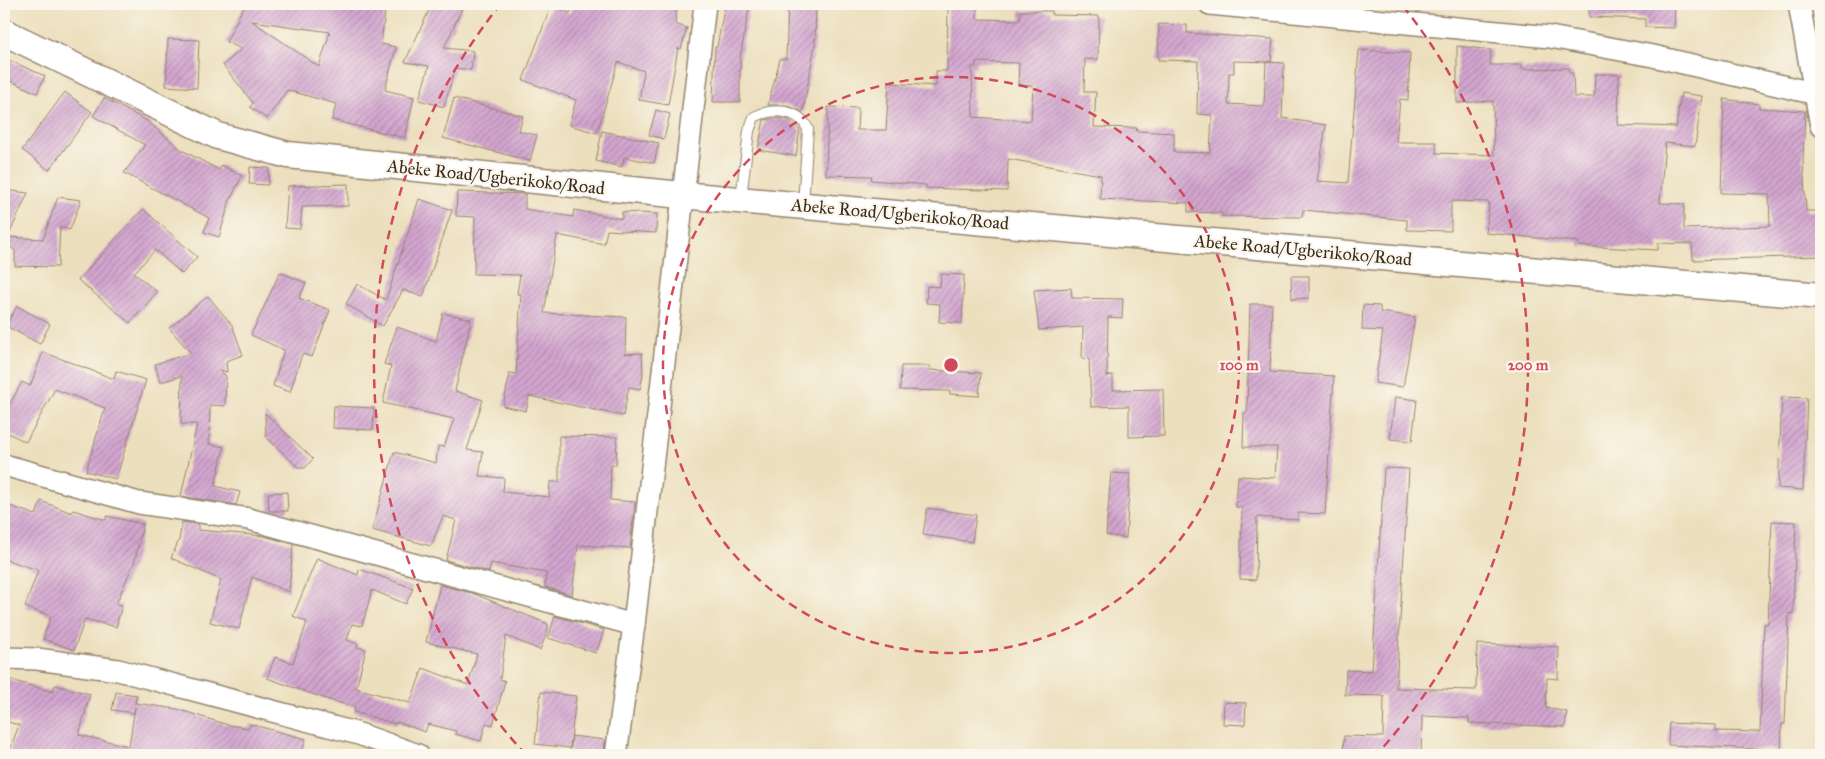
<svg xmlns="http://www.w3.org/2000/svg" width="1825" height="759" font-family="'IM FELL Great Primer',serif">
<style>
.building{fill:url(#building-hatch);fill-rule:evenodd}
.lines{fill:none;stroke-linecap:round;stroke-linejoin:round}
.service-casing{stroke:#94846e;stroke-width:12}
.minor-casing{stroke:#94846e;stroke-width:24}
.tertiary-casing{stroke:#94846e;stroke-width:29}
.service{stroke:#fff;stroke-width:10}
.minor{stroke:#fff;stroke-width:21}
.tertiary{stroke:#fff;stroke-width:26}
.ring{fill:none;stroke:#d1495b;stroke-width:2.5;stroke-dasharray:9 6}
.labels{text-anchor:middle;stroke-width:4.5;stroke-linejoin:round;paint-order:stroke}
.street-label{font-size:18px;fill:#3b2a1e;stroke:#fbf7ec}
.centre{fill:#d1495b;stroke:#fbf7ec;stroke-width:2.5}
.ring-label{font-size:15px;text-anchor:middle;font-weight:bold;fill:#d1495b;stroke:#fbf7ec;stroke-width:4.5;stroke-linejoin:round;paint-order:stroke}
</style>
<defs>
<pattern id="building-hatch" width="6" height="6" patternUnits="userSpaceOnUse" patternTransform="scale(1.25)"><rect width="6" height="6" fill="#d3a6d0"/><path d="M-1 1l2-2M0 6l6-6M5 7l2-2" fill="none" stroke="#ac87a8"/></pattern>
</defs>
<rect width="100%" height="100%" fill="#fbf7ec"/>
<filter id="ink" filterUnits="userSpaceOnUse"><feTurbulence type="fractalNoise" baseFrequency=".02" numOctaves="2"/><feDisplacementMap in="SourceGraphic" scale="10" xChannelSelector="R" yChannelSelector="G"/><feConvolveMatrix kernelMatrix="1 2 1 2 8 2 1 2 1" color-interpolation-filters="sRGB"/></filter>
<filter id="wash" filterUnits="userSpaceOnUse"><feTurbulence type="fractalNoise" baseFrequency=".0096" numOctaves="4" result="noise"/><feDisplacementMap in="SourceGraphic" scale="20" xChannelSelector="R" yChannelSelector="G"/><feGaussianBlur stdDeviation="1.12" result="paint"/><feColorMatrix in="noise" values="0 0 0 0 0 0 0 0 0 0 0 0 0 0 0 0 0 1.4 0 .05"/><feComposite in="paint" operator="in"/></filter>
<g filter="url(#wash)">
<rect width="100%" height="100%" fill="#ecdfbd"/>
<g id="blocks">
<!-- building -->
<g class="building">
<path d="M 245,4 L 386,4 L 381,44 L 396,47 L 385,90 L 414,97 L 405,138 L 332,120 L 336,104 L 287,90 L 267,119 L 250,107 L 253,103 L 223,65 L 242,49 L 226,42 ZM 252,21 L 330,32 L 319,67 Z"/>
<polygon points="432,4 464,4 444,48 473,51 471,70 455,68 444,107 419,100 429,66 405,62"/>
<polygon points="573,4 677,4 675,24 687,28 681,49 678,48 668,105 639,100 644,71 618,62 597,133 569,125 576,100 523,80 551,6 570,13"/>
<polygon points="725,4 750,4 740,58 740,102 713,102 715,47 717,47"/>
<polygon points="788,4 816,4 815,44 803,112 786,105 768,105 780,59 786,59"/>
<path d="M 948,4 L 977,4 L 977,19 L 1020,20 L 1020,11 L 1052,11 L 1052,15 L 1099,16 L 1098,60 L 1085,59 L 1084,92 L 1096,92 L 1094,127 L 1137,128 L 1136,131 L 1174,133 L 1174,152 L 1210,153 L 1212,115 L 1197,114 L 1198,61 L 1158,60 L 1159,24 L 1187,25 L 1187,33 L 1273,39 L 1271,62 L 1234,61 L 1234,73 L 1229,73 L 1228,104 L 1264,106 L 1266,62 L 1284,63 L 1282,118 L 1326,125 L 1317,181 L 1348,183 L 1359,50 L 1410,53 L 1408,100 L 1400,99 L 1396,142 L 1436,142 L 1436,153 L 1494,155 L 1493,101 L 1457,103 L 1457,46 L 1491,50 L 1490,65 L 1522,65 L 1522,69 L 1569,68 L 1569,73 L 1573,73 L 1574,97 L 1594,97 L 1595,74 L 1619,74 L 1618,125 L 1676,127 L 1681,93 L 1702,96 L 1695,146 L 1665,143 L 1660,203 L 1684,204 L 1684,229 L 1770,226 L 1769,194 L 1721,193 L 1724,99 L 1759,104 L 1759,108 L 1805,111 L 1803,160 L 1806,211 L 1821,211 L 1821,256 L 1693,260 L 1692,244 L 1658,243 L 1658,250 L 1579,246 L 1579,242 L 1486,233 L 1489,202 L 1451,201 L 1451,231 L 1407,230 L 1407,220 L 1303,210 L 1302,217 L 1222,216 L 1222,213 L 1188,212 L 1188,203 L 1100,199 L 1101,175 L 1008,159 L 1007,191 L 926,188 L 926,185 L 871,180 L 872,176 L 826,175 L 828,107 L 858,108 L 857,130 L 886,130 L 889,83 L 936,86 L 936,71 L 947,71 ZM 976,62 L 1019,63 L 1018,85 L 1033,86 L 1031,121 L 973,117 L 972,67 L 976,67 Z"/>
<polygon points="1589,4 1675,4 1674,28 1645,27 1645,19 1589,17"/>
<polygon points="168,39 199,40 197,88 166,86"/>
<polygon points="4,58 45,76 37,93 4,78"/>
<polygon points="65,92 92,112 49,170 22,150"/>
<polygon points="104,98 147,121 182,150 219,170 221,165 242,176 230,200 219,237 204,232 209,218 124,173 145,145 93,116"/>
<polygon points="454,98 523,116 519,131 537,135 530,161 443,138"/>
<polygon points="656,110 670,114 664,139 649,135"/>
<polygon points="777,118 789,120 800,130 796,156 758,150 764,120"/>
<polygon points="602,131 659,143 654,163 624,157 622,167 596,161"/>
<polygon points="250,167 269,168 268,185 249,184"/>
<polygon points="348,184 348,206 302,207 300,229 285,228 288,186"/>
<polygon points="4,190 28,193 8,237 43,239 58,197 81,200 70,230 60,227 58,267 15,266 15,250 5,245 4,248"/>
<polygon points="457,192 525,194 525,209 573,217 574,210 622,219 622,212 657,214 656,233 607,230 604,244 557,235 544,313 626,317 625,354 642,353 643,375 640,389 629,387 623,416 529,396 526,411 503,406 510,373 516,374 521,294 517,294 520,275 474,274 475,217 456,216"/>
<polygon points="419,199 452,210 423,297 403,290 383,326 346,304 357,284 386,300"/>
<polygon points="143,209 197,257 182,274 155,250 134,273 157,292 130,323 78,280"/>
<polygon points="280,272 306,283 299,298 330,310 312,357 302,354 290,392 273,386 284,350 251,335"/>
<polygon points="941,274 964,275 962,323 939,322 940,304 926,303 927,286 940,287"/>
<polygon points="1291,276 1309,276 1309,298 1292,299"/>
<polygon points="1071,288 1072,298 1123,299 1122,318 1108,317 1107,376 1113,375 1113,390 1163,389 1164,436 1129,437 1129,406 1091,407 1089,359 1082,358 1083,327 1039,330 1034,290"/>
<polygon points="208,296 232,325 243,355 226,361 227,372 218,369 226,376 225,406 210,405 209,444 224,447 215,486 240,492 236,505 181,496 197,424 181,424 182,376 160,382 155,364 191,353 169,328"/>
<polygon points="1250,304 1272,304 1270,372 1334,376 1325,514 1298,513 1298,520 1257,517 1256,580 1240,579 1242,508 1236,507 1238,476 1275,478 1277,447 1243,447 1244,413 1247,413"/>
<polygon points="1363,305 1380,306 1380,312 1415,317 1403,387 1375,383 1383,331 1362,330"/>
<polygon points="17,306 50,324 40,344 6,326"/>
<polygon points="443,313 471,319 455,391 483,400 467,450 483,452 479,476 504,478 503,492 549,497 550,482 559,482 559,436 617,437 616,465 611,465 610,500 635,502 630,548 578,545 572,595 545,587 546,573 491,563 489,572 446,560 456,520 443,516 431,546 372,530 394,452 436,463 438,446 444,447 454,419 383,403 391,366 384,364 397,327 436,341"/>
<polygon points="43,352 114,379 116,371 146,380 116,479 86,471 105,408 55,389 26,442 4,431 4,415 22,382 30,386"/>
<polygon points="901,366 930,366 930,370 981,373 979,396 950,394 950,391 900,390"/>
<polygon points="1395,397 1417,400 1412,441 1390,439"/>
<polygon points="1782,397 1807,398 1803,490 1778,488"/>
<polygon points="334,406 374,408 373,430 333,428"/>
<polygon points="265,413 313,459 305,468 299,468 266,437"/>
<polygon points="1384,468 1409,469 1396,688 1476,690 1477,644 1559,647 1558,679 1547,678 1546,708 1567,712 1565,727 1469,723 1469,718 1422,716 1421,755 1343,755 1344,736 1383,737 1384,696 1345,695 1346,670 1372,671"/>
<polygon points="1111,473 1130,474 1126,538 1106,535"/>
<polygon points="287,492 288,511 269,511 268,493"/>
<polygon points="41,501 72,513 73,510 106,520 107,516 143,524 135,560 116,604 122,605 116,627 85,619 74,650 43,639 51,616 25,607 38,570 4,559 4,504 36,515"/>
<polygon points="927,508 976,515 972,542 923,535"/>
<polygon points="1772,521 1796,522 1793,614 1789,613 1785,724 1782,724 1781,750 1668,745 1669,723 1716,725 1716,731 1760,732 1764,624 1768,624"/>
<polygon points="182,522 198,524 198,530 264,536 293,544 289,592 252,577 239,629 210,622 221,580 171,558 179,540"/>
<polygon points="317,558 358,575 359,569 413,588 406,604 372,590 362,626 352,624 347,640 358,644 357,647 366,649 356,688 410,703 423,668 468,685 477,654 426,642 440,585 472,593 548,624 548,630 540,650 506,636 500,679 505,681 493,725 486,723 481,741 455,734 456,731 428,724 425,732 397,722 396,724 354,712 355,707 329,700 267,678 275,657 293,663 307,622 293,616"/>
<polygon points="555,616 604,630 596,653 548,638"/>
<polygon points="4,678 53,692 55,685 90,694 79,735 129,746 135,707 134,713 112,710 116,692 137,695 135,703 177,709 228,725 249,728 250,724 306,739 301,755 8,755 19,725 4,721"/>
<polygon points="541,692 576,696 570,748 535,744"/>
<polygon points="1224,702 1246,703 1245,725 1223,724"/>
<polygon points="572,736 605,740 604,755 570,755"/>
</g>
</g>
</g>
<g filter="url(#ink)">
<use href="#blocks" fill-opacity="0" stroke="#94846e" stroke-width="1"/>
<g class="lines">
<!-- service casing -->
<g class="service-casing">
<path id="service" d="M 741,199 L 749,131 L 754,117 C 772,108 798,108 808,129 L 803,205"/>
</g>
<!-- minor casing -->
<g class="minor-casing">
<g id="minor">
<polyline points="1210,4 1550,37 1653,56 1821,95"/>
<polyline points="1799,4 1821,126"/>
<polyline points="4,465 139,503 249,519 634,625"/>
<polyline points="4,658 37,659 118,670 359,734 418,755"/>
<polyline points="616,755 634,625 705,4"/>
</g>
</g>
<!-- tertiary casing -->
<g class="tertiary-casing">
<polyline id="tertiary" points="4,32 218,136 288,155 681,195 1821,296"/>
</g>
<!-- service -->
<use href="#service" class="service"/>
<!-- minor -->
<use href="#minor" class="minor"/>
<!-- tertiary -->
<use href="#tertiary" class="tertiary"/>
</g>
</g>
<!-- distance rings -->
<g class="ring">
<circle cx="951" cy="365" r="288"/>
<path d="M526 755A577 577 0 0 1 499 6M1403 6A577 577 0 0 1 1376 755"/>
</g>
<g class="labels">
<!-- street labels -->
<g class="street-label">
<text transform="translate(496 177) rotate(6)" y="6">Abeke Road/Ugberikoko/Road</text>
<text transform="translate(900 214) rotate(5)" y="6">Abeke Road/Ugberikoko/Road</text>
<text transform="translate(1303 250) rotate(5)" y="6">Abeke Road/Ugberikoko/Road</text>
</g>
</g>
<circle cx="951" cy="365" r="8" class="centre"/>
<g class="ring-label">
<text x="1239" y="370">100 m</text>
<text x="1528" y="370">200 m</text>
</g>
<!-- margin -->
<rect width="1825" height="759" fill="none" stroke="#fbf7ec" stroke-width="20"/>
</svg>
